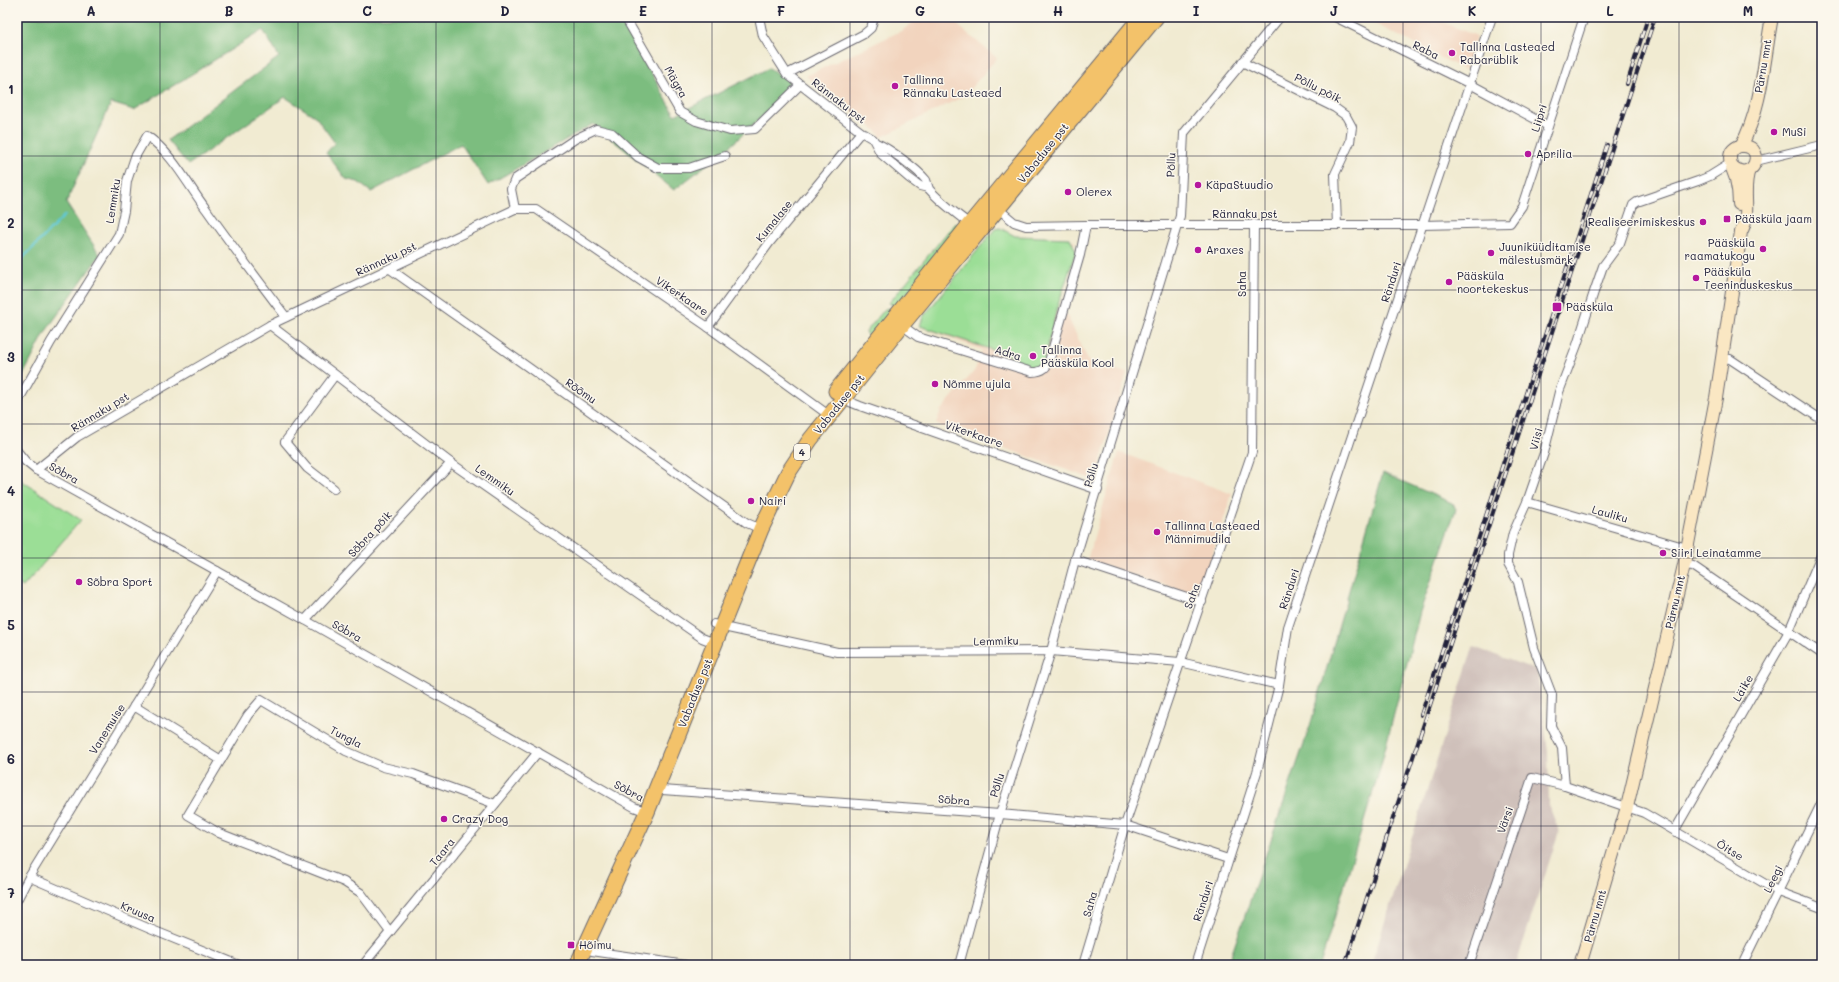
<svg xmlns="http://www.w3.org/2000/svg" width="1839" height="982" font-family="Mali,sans-serif">
<style>
.built{fill:#f2d4be}
.industrial{fill:#cfc0ba}
.green{fill:#9bde96;stroke:#5e8068}
.forest{fill:#7cbd7f;stroke:#4f705d}
.lines{fill:none;stroke-linecap:round;stroke-linejoin:round}
.stream{stroke:#5ec9d7;stroke-width:2.5}
.street-casing{stroke:#6a6870;stroke-width:10}
.secondary-casing{stroke:#6a6870;stroke-width:14}
.highway-casing{stroke:#6a6870;stroke-width:17}
.street{stroke:#fff;stroke-width:8}
.secondary{stroke:#fae7c3;stroke-width:12}
.highway{stroke:#f3c26a;stroke-width:15}
.rail-casing{stroke:#22223b;stroke-width:4}
.rail{stroke:#fbf7ec;stroke-width:2.5;stroke-dasharray:8;stroke-linecap:butt}
.grid{fill:none;stroke:#22223b;stroke-width:1;stroke-opacity:0.55}
.poi-dot{fill:#b5179e;stroke:#fbf7ec;stroke-width:1.5}
.labels{text-anchor:middle;stroke-width:3;stroke-linejoin:round;paint-order:stroke}
.shield{fill:#fbf7ec;stroke:#636270;stroke-width:1}
.shield-label{font-size:10px;font-weight:bold;fill:#22223b}
.poi-label{font-size:11px;fill:#22223b;stroke:#fbf7ec;text-anchor:start}
.street-label{font-size:11px;fill:#22223b;stroke:#fbf7ec}
.neatline{fill:none;stroke:#22223b;stroke-width:1.5}
.grid-label{font-size:13px;text-anchor:middle;font-weight:bold;fill:#22223b}
</style>
<rect width="100%" height="100%" fill="#fbf7ec"/>
<filter id="ink" filterUnits="userSpaceOnUse"><feTurbulence type="fractalNoise" baseFrequency=".025" numOctaves="2"/><feDisplacementMap in="SourceGraphic" scale="8" xChannelSelector="R" yChannelSelector="G"/><feConvolveMatrix kernelMatrix="1 2 1 2 8 2 1 2 1" color-interpolation-filters="sRGB"/></filter>
<filter id="wash" filterUnits="userSpaceOnUse"><feTurbulence type="fractalNoise" baseFrequency=".012" numOctaves="4" result="noise"/><feDisplacementMap in="SourceGraphic" scale="16" xChannelSelector="R" yChannelSelector="G"/><feGaussianBlur stdDeviation="0.9" result="paint"/><feColorMatrix in="noise" values="0 0 0 0 0 0 0 0 0 0 0 0 0 0 0 0 0 1.4 0 .05"/><feComposite in="paint" operator="in"/></filter>
<g filter="url(#wash)">
<rect width="100%" height="100%" fill="#f1ebd2"/>
<!-- built -->
<g class="built">
<polygon points="920,17 948,17 997,58 964,96 880,138 880,135 872,127 806,76 903,30"/>
<polygon points="1362,17 1429,17 1477,36 1465,70"/>
<polygon points="994,241 1075,241 1055,312 1067,315 1089,362 1127,373 1095,480 936,424 941,410 975,370 982,350 921,327"/>
<polygon points="1119,452 1232,494 1199,596 1087,560"/>
</g>
<!-- industrial -->
<polygon class="industrial" points="1473,647 1537,670 1548,751 1549,806 1559,831 1516,965 1371,965"/>
<!-- green -->
<g class="green">
<polygon points="955,223 960,226 896,308 889,303"/>
<polygon points="1000,228 1015,236 1070,238 1076,251 1057,308 1043,366 1035,369 1009,362 1011,356 920,326 923,317 995,229"/>
<polygon points="888,308 893,311 871,339 865,333 885,309"/>
<polygon points="17,471 22,481 81,520 23,587 17,583"/>
</g>
<!-- forest -->
<g class="forest">
<polygon points="17,17 620,17 675,115 769,68 788,80 791,90 727,149 674,190 593,124 488,185 461,144 371,192 358,182 346,179 326,153 335,143 316,117 285,97 188,165 168,140 279,57 263,30 134,110 111,103 66,203 100,255 46,331 17,387"/>
<polygon points="1383,473 1452,503 1456,509 1420,612 1380,769 1320,965 1228,965 1310,726"/>
</g>
<g class="lines">
<!-- stream -->
<polyline class="stream" points="17,264 65,215"/>
</g>
</g>
<g filter="url(#ink)">
<g class="lines">
<!-- street casing -->
<g class="street-casing">
<g id="street">
<polyline points="625,17 680,112 696,121 730,131 755,129 800,85"/>
<polyline points="759,17 763,36 787,74 861,132 873,139 881,154 909,178 920,186 928,188"/>
<polyline points="1335,17 1470,84 1548,126"/>
<polyline points="1242,62 1335,108 1346,116 1352,127 1350,142 1335,174 1337,225"/>
<polyline points="787,74 864,34 871,28 874,17"/>
<path d="M 876,143 C 889,148 918,170 926,180 C 927,183 928,186 929,189 C 941,203 957,214 971,225"/>
<polyline points="1756,161 1822,145"/>
<polyline points="995,206 1014,222 1026,226 1086,225 1422,225 1510,223 1522,206 1584,17"/>
<polyline points="515,209 511,189 515,179 575,139 596,129 612,133 638,157 658,168 689,168 725,156"/>
<polyline points="390,269 747,523 761,529"/>
<path d="M 900,324 L 918,337 L 1032,372 C 1043,372 1047,368 1050,358 L 1080,255 L 1086,225"/>
<polyline points="270,325 451,463 702,638 715,643"/>
<polyline points="708,327 770,242 861,132"/>
<polyline points="1723,358 1730,359 1822,420"/>
<polyline points="844,397 850,402 860,406 1098,490"/>
<path d="M 17,403 L 51,342 L 119,234 L 124,211 L 127,181 L 135,157 L 147,136 C 172,153 188,185 206,209 C 232,246 259,281 286,317"/>
<polyline points="17,451 26,462 36,470 305,620 634,807 647,812"/>
<polyline points="36,470 77,437 270,325 515,209 536,209 708,327 830,416"/>
<polyline points="334,489 307,468 285,442 335,375"/>
<polyline points="1527,502 1687,548"/>
<polyline points="1075,560 1202,602"/>
<polyline points="1684,565 1693,566 1822,654"/>
<polyline points="305,620 451,463"/>
<polyline points="714,624 728,628 837,652 1051,651 1180,662 1279,685"/>
<polyline points="134,706 221,760"/>
<polyline points="1565,786 1562,748 1551,726 1552,695 1534,648 1518,582 1508,564 1508,555 1513,533 1527,502 1544,453 1559,392 1577,345 1594,292 1603,266 1620,243 1633,205 1637,202 1698,181 1710,176 1731,163"/>
<polyline points="654,788 662,790 1000,814 1125,825 1228,859"/>
<polyline points="1675,830 1789,631 1822,553"/>
<polyline points="29,877 150,929 239,965"/>
<polyline points="17,900 29,877 217,571"/>
<polyline points="390,932 361,893 344,882 219,833 188,815 248,715 261,700 346,751 383,767 413,774 495,804"/>
<polyline points="585,949 592,951 686,965"/>
<polyline points="363,965 538,752"/>
<polyline points="959,965 1000,814 1051,651 1075,560 1180,216 1184,133 1280,17"/>
<polyline points="1083,965 1125,825 1252,452 1254,224"/>
<polyline points="1195,965 1257,772 1279,685 1288,627 1492,17"/>
<polyline points="1469,965 1532,778 1565,786 1644,813 1779,892 1822,908"/>
<polyline points="1742,965 1822,802"/>
</g>
</g>
<!-- secondary casing -->
<g class="secondary-casing">
<g id="secondary">
<path d="M 1741,146 C 1762,108 1764,59 1772,17"/>
<path d="M 1732,166 C 1753,185 1767,148 1744,146 C 1740,145 1736,147 1733,150 C 1731,152 1730,155 1730,158 C 1730,165 1734,173 1736,179 C 1738,187 1739,196 1739,204"/>
<path d="M 1580,965 L 1627,807 L 1684,565 L 1716,398 L 1741,232 C 1752,213 1741,190 1749,170"/>
</g>
</g>
<!-- highway casing -->
<g class="highway-casing">
<g id="highway">
<polyline points="836,391 970,224 1141,17"/>
<polyline points="577,965 647,812 761,529 788,473 810,440 902,325 1156,17"/>
</g>
</g>
<!-- street -->
<use href="#street" class="street"/>
<!-- secondary -->
<use href="#secondary" class="secondary"/>
<!-- highway -->
<use href="#highway" class="highway"/>
<!-- rail casing -->
<g class="rail-casing">
<g id="rail">
<polyline points="1627,84 1648,17"/>
<polyline points="1421,715 1607,145"/>
<polyline points="1345,965 1655,17"/>
</g>
</g>
<!-- rail -->
<use href="#rail" class="rail"/>
</g>
</g>
<!-- grid -->
<path class="grid" d="M 160,17 L 160,965M 298,17 L 298,965M 436,17 L 436,965M 574,17 L 574,965M 712,17 L 712,965M 850,17 L 850,965M 989,17 L 989,965M 1127,17 L 1127,965M 1265,17 L 1265,965M 1403,17 L 1403,965M 1541,17 L 1541,965M 1679,17 L 1679,965M 17,156 L 1822,156M 17,290 L 1822,290M 17,424 L 1822,424M 17,558 L 1822,558M 17,692 L 1822,692M 17,826 L 1822,826"/>
<!-- markers -->
<g class="poi-dot">
<circle cx="1452" cy="53" r="4"/>
<circle cx="895" cy="86" r="4"/>
<circle cx="1774" cy="132" r="4"/>
<circle cx="1528" cy="154" r="4"/>
<circle cx="1198" cy="185" r="4"/>
<circle cx="1068" cy="192" r="4"/>
<rect x="1723" y="215" width="8" height="8" rx="2"/>
<circle cx="1703" cy="222" r="4"/>
<circle cx="1763" cy="249" r="4"/>
<circle cx="1198" cy="250" r="4"/>
<circle cx="1491" cy="253" r="4"/>
<circle cx="1696" cy="278" r="4"/>
<circle cx="1449" cy="282" r="4"/>
<rect x="1552" y="302" width="10" height="10" rx="2"/>
<circle cx="1033" cy="356" r="4"/>
<circle cx="935" cy="384" r="4"/>
<circle cx="751" cy="501" r="4"/>
<circle cx="1157" cy="532" r="4"/>
<circle cx="1663" cy="553" r="4"/>
<circle cx="79" cy="582" r="4"/>
<circle cx="444" cy="819" r="4"/>
<rect x="567" y="941" width="8" height="8" rx="2"/>
</g>
<g class="labels">
<!-- shield labels -->
<rect class="shield" x="794" y="444" width="16" height="16" rx="3"/>
<g class="shield-label">
<text x="802" y="456">4</text>
</g>
<!-- poi labels -->
<g class="poi-label">
<text x="1460" y="51">Tallinna Lasteaed<tspan x="1460" dy="13">Rabarüblik</tspan></text>
<text x="903" y="84">Tallinna<tspan x="903" dy="13">Rännaku Lasteaed</tspan></text>
<text x="1782" y="136">MuSi</text>
<text x="1536" y="158">Aprilia</text>
<text x="1206" y="189">KäpaStuudio</text>
<text x="1076" y="196">Olerex</text>
<text x="1735" y="223">Pääsküla jaam</text>
<text x="1695" y="226" text-anchor="end">Realiseerimiskeskus</text>
<text x="1755" y="247" text-anchor="end">Pääsküla<tspan x="1755" dy="13">raamatukogu</tspan></text>
<text x="1499" y="251">Juuniküüditamise<tspan x="1499" dy="13">mälestusmärk</tspan></text>
<text x="1206" y="254">Araxes</text>
<text x="1704" y="276">Pääsküla<tspan x="1704" dy="13">Teeninduskeskus</tspan></text>
<text x="1457" y="280">Pääsküla<tspan x="1457" dy="13">noortekeskus</tspan></text>
<text x="1566" y="311">Pääsküla</text>
<text x="1041" y="354">Tallinna<tspan x="1041" dy="13">Pääsküla Kool</tspan></text>
<text x="943" y="388">Nõmme ujula</text>
<text x="759" y="505">Nairi</text>
<text x="1165" y="530">Tallinna Lasteaed<tspan x="1165" dy="13">Männimudila</tspan></text>
<text x="1671" y="557">Siiri Leinatamme</text>
<text x="87" y="586">Sõbra Sport</text>
<text x="452" y="823">Crazy Dog</text>
<text x="579" y="949">Hõimu</text>
</g>
<!-- street labels -->
<g class="street-label">
<text transform="translate(1426 50) rotate(26)" y="4">Raba</text>
<text transform="translate(1763 66) rotate(-80)" y="4">Pärnu mnt</text>
<text transform="translate(676 82) rotate(60)" y="4">Mägra</text>
<text transform="translate(1318 88) rotate(27)" y="4">Põllu põik</text>
<text transform="translate(839 101) rotate(38)" y="4">Rännaku pst</text>
<text transform="translate(1539 118) rotate(-72)" y="4">Liipri</text>
<text transform="translate(1043 153) rotate(-51)" y="4">Vabaduse pst</text>
<text transform="translate(1171 165) rotate(-87)" y="4">Põllu</text>
<text transform="translate(113 201) rotate(-81)" y="4">Lemmiku</text>
<text x="1245" y="218">Rännaku pst</text>
<text transform="translate(774 221) rotate(-51)" y="4">Kumalase</text>
<text transform="translate(386 259) rotate(-25)" y="4">Rännaku pst</text>
<text transform="translate(1391 282) rotate(-72)" y="4">Ränduri</text>
<text transform="translate(1242 284) rotate(-90)" y="4">Saha</text>
<text transform="translate(682 296) rotate(34)" y="4">Vikerkaare</text>
<text transform="translate(1008 353) rotate(17)" y="4">Adra</text>
<text transform="translate(581 391) rotate(35)" y="4">Rõõmu</text>
<text transform="translate(839 404) rotate(-51)" y="4">Vabaduse pst</text>
<text transform="translate(100 412) rotate(-31)" y="4">Rännaku pst</text>
<text transform="translate(974 434) rotate(19)" y="4">Vikerkaare</text>
<text transform="translate(1536 439) rotate(-75)" y="4">Viisi</text>
<text transform="translate(64 473) rotate(29)" y="4">Sõbra</text>
<text transform="translate(1091 475) rotate(-73)" y="4">Põllu</text>
<text transform="translate(495 480) rotate(35)" y="4">Lemmiku</text>
<text transform="translate(1610 514) rotate(16)" y="4">Lauliku</text>
<text transform="translate(370 534) rotate(-47)" y="4">Sõbra põik</text>
<text transform="translate(1289 589) rotate(-72)" y="4">Ränduri</text>
<text transform="translate(1192 596) rotate(-70)" y="4">Saha</text>
<text transform="translate(1675 602) rotate(-77)" y="4">Pärnu mnt</text>
<text transform="translate(347 631) rotate(30)" y="4">Sõbra</text>
<text transform="translate(996 641) rotate(-1)" y="4">Lemmiku</text>
<text transform="translate(1743 688) rotate(-60)" y="4">Läike</text>
<text transform="translate(695 693) rotate(-68)" y="4">Vabaduse pst</text>
<text transform="translate(107 729) rotate(-58)" y="4">Vanemuise</text>
<text transform="translate(346 737) rotate(28)" y="4">Tungla</text>
<text transform="translate(997 785) rotate(-72)" y="4">Põllu</text>
<text transform="translate(629 791) rotate(28)" y="4">Sõbra</text>
<text transform="translate(954 800) rotate(4)" y="4">Sõbra</text>
<text transform="translate(1505 820) rotate(-71)" y="4">Värsi</text>
<text transform="translate(1730 850) rotate(31)" y="4">Õitse</text>
<text transform="translate(442 852) rotate(-51)" y="4">Taara</text>
<text transform="translate(1773 879) rotate(-64)" y="4">Leegi</text>
<text transform="translate(1203 901) rotate(-72)" y="4">Ränduri</text>
<text transform="translate(1090 904) rotate(-74)" y="4">Saha</text>
<text transform="translate(138 912) rotate(23)" y="4">Kruusa</text>
<text transform="translate(1595 916) rotate(-74)" y="4">Pärnu mnt</text>
</g>
</g>
<!-- margin -->
<rect width="1839" height="982" fill="none" stroke="#fbf7ec" stroke-width="44"/>
<rect x="22" y="22" width="1795" height="938" class="neatline"/>
<g class="grid-label">
<text x="91" y="16">A</text>
<text x="229" y="16">B</text>
<text x="367" y="16">C</text>
<text x="505" y="16">D</text>
<text x="643" y="16">E</text>
<text x="781" y="16">F</text>
<text x="920" y="16">G</text>
<text x="1058" y="16">H</text>
<text x="1196" y="16">I</text>
<text x="1334" y="16">J</text>
<text x="1472" y="16">K</text>
<text x="1610" y="16">L</text>
<text x="1748" y="16">M</text>
<text x="11" y="94">1</text>
<text x="11" y="228">2</text>
<text x="11" y="362">3</text>
<text x="11" y="496">4</text>
<text x="11" y="630">5</text>
<text x="11" y="764">6</text>
<text x="11" y="898">7</text>
</g>
</svg>
